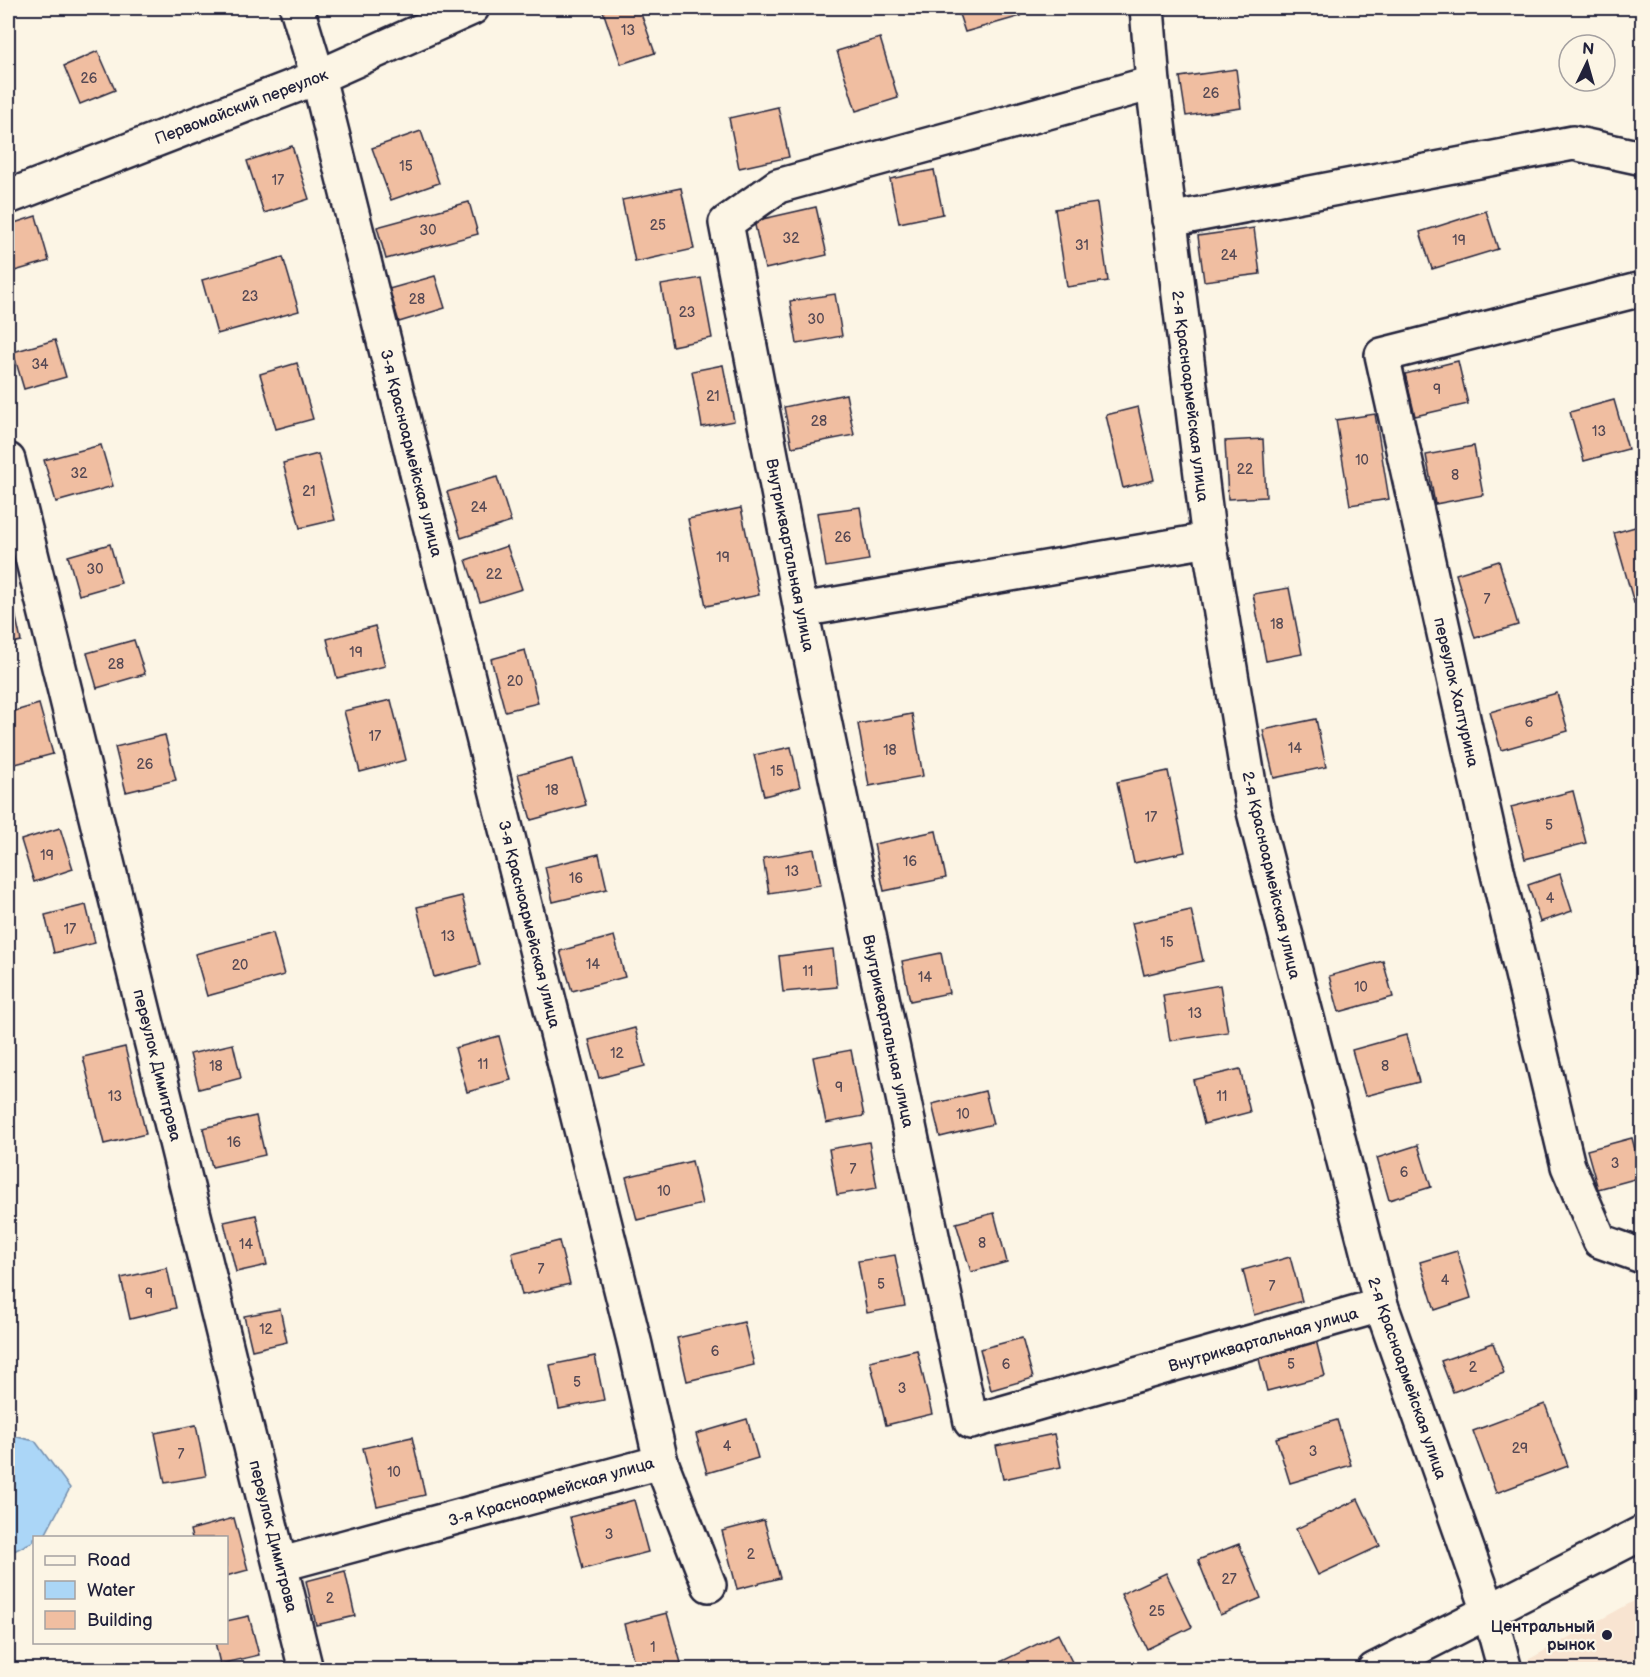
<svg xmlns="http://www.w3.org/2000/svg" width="1650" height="1677" font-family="'Balsamiq Sans',sans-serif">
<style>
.built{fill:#f8e4d1}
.water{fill:#abd6f7;stroke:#748eac;stroke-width:1.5}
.building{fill:#f0bea1;stroke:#22223b;stroke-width:1.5}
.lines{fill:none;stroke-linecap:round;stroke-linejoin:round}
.minor-casing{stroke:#22223b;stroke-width:38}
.minor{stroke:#fcf5e5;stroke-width:33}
.poi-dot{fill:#22223b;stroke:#fcf5e5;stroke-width:2}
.labels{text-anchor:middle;stroke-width:4.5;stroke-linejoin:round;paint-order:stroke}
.number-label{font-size:14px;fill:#564954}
.street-label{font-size:16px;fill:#22223b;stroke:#fcf5e5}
.poi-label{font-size:16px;font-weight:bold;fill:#22223b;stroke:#fcf5e5;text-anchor:end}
</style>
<rect width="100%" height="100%" fill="#fcf5e5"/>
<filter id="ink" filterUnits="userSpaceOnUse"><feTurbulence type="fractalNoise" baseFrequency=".0167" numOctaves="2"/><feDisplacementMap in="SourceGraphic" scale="12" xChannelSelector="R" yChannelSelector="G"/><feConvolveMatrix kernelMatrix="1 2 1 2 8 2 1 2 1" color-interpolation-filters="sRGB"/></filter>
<g filter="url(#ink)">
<!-- built -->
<polygon class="built" points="1642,1597 1642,1669 1510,1670 1634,1601"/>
<!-- water -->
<polygon class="water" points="8,1435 35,1441 70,1488 45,1535 34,1538 34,1541 8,1554"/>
<!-- building -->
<g class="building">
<polygon points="602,8 639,8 655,53 621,64"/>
<polygon points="957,8 1019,8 1021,16 965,32"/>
<polygon points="880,38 898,98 856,111 837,51"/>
<polygon points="98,51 115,90 80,104 64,66"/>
<polygon points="1236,69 1241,108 1186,116 1180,77"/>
<polygon points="778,107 789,157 739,168 729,118"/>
<polygon points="421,131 439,183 391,200 372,148"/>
<polygon points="292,146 309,199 264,213 247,161"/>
<polygon points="934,170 943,214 899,223 890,179"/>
<polygon points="681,188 694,249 635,262 622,200"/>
<polygon points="469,202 478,234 386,259 377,227"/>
<polygon points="1097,203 1108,281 1067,287 1055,209"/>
<polygon points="816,207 827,255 765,269 754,221"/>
<polygon points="1486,211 1498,249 1432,269 1420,232"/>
<polygon points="36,216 49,261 8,273 8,225"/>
<polygon points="1254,228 1260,274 1204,281 1198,236"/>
<polygon points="283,257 299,311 217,334 202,280"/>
<polygon points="435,276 445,308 399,322 389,289"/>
<polygon points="701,278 712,338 672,346 661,285"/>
<polygon points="835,294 842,336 797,344 790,301"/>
<polygon points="55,340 66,377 24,389 13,352"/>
<polygon points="1458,361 1468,404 1415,416 1405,374"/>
<polygon points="297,363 313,419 276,429 260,374"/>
<polygon points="723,365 734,421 702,427 692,371"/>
<polygon points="846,394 854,435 792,447 784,407"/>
<polygon points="1614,400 1628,449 1584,461 1570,412"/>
<polygon points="1138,407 1154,480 1123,488 1106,415"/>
<polygon points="1375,414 1389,499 1350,505 1336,420"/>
<polygon points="1263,439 1266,497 1228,499 1225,441"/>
<polygon points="101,445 113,486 56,502 44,460"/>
<polygon points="1474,446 1483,495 1435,504 1426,455"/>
<polygon points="318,454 335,520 300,528 283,463"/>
<polygon points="497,477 511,522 461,538 447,492"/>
<polygon points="860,507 869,560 826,567 817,513"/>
<polygon points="741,508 759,595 706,606 688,519"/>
<polygon points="1642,525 1642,601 1634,603 1614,533"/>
<polygon points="110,544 121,583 79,595 68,556"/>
<polygon points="507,546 522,589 480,602 466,560"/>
<polygon points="1499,561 1518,625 1475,638 1456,574"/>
<polygon points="1289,588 1302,654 1266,661 1253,594"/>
<polygon points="15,613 21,641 8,644 8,615"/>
<polygon points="375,626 385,666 337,678 327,639"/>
<polygon points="134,640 145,674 97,688 87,653"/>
<polygon points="525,650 538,703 505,711 491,659"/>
<polygon points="1557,693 1568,731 1501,750 1490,712"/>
<polygon points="391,700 406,760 360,772 344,711"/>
<polygon points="39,704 53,754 8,766 8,713"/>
<polygon points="912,714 923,776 869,786 858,724"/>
<polygon points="1316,719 1326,767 1274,778 1263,730"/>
<polygon points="165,735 176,780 126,792 115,747"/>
<polygon points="791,747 800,787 764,796 754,755"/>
<polygon points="573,759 586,805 531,820 518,774"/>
<polygon points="1168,771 1185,852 1134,863 1117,782"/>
<polygon points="1573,791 1586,843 1525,859 1511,807"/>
<polygon points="60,828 73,869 34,882 21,840"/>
<polygon points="936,831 946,878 884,891 874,844"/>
<polygon points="814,849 821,885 769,893 763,858"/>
<polygon points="599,854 607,889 553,902 545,867"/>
<polygon points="1560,874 1572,911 1540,922 1528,885"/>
<polygon points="462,896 480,965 434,977 417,907"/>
<polygon points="86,905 95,943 54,953 45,915"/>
<polygon points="1191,910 1203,961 1144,975 1132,923"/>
<polygon points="273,933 284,975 207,996 195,954"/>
<polygon points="614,936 625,977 572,991 560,951"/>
<polygon points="833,949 837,987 783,992 779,956"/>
<polygon points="941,953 949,993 910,1001 902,961"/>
<polygon points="1383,961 1393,997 1339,1012 1329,976"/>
<polygon points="1220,985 1228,1032 1170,1041 1163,995"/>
<polygon points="635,1028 645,1066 599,1078 589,1040"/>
<polygon points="1406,1035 1419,1082 1365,1096 1352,1050"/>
<polygon points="499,1036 511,1080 467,1092 455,1048"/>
<polygon points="233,1044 241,1078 199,1089 190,1054"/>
<polygon points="125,1047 146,1134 104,1144 83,1057"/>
<polygon points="851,1050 864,1116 826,1123 813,1057"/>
<polygon points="1240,1069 1250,1112 1204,1124 1193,1080"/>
<polygon points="985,1091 993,1124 940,1137 932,1104"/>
<polygon points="256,1116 265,1155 212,1167 203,1128"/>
<polygon points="1632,1138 1642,1177 1598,1189 1587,1150"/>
<polygon points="869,1142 877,1188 837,1195 829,1149"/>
<polygon points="1418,1145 1431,1187 1389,1200 1377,1158"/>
<polygon points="692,1161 702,1204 637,1220 626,1177"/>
<polygon points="994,1213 1007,1262 971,1272 956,1223"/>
<polygon points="256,1215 267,1265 236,1272 224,1222"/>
<polygon points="559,1241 570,1284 522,1295 512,1253"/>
<polygon points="1457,1251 1471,1298 1435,1310 1420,1262"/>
<polygon points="895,1255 905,1306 867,1313 858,1261"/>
<polygon points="1290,1257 1302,1301 1254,1315 1243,1270"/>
<polygon points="167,1268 176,1308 130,1319 121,1278"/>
<polygon points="280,1309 287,1342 252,1350 244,1316"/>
<polygon points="744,1322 754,1365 687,1381 677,1338"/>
<polygon points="1315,1336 1325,1376 1267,1391 1257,1351"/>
<polygon points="1022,1338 1033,1378 991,1390 980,1349"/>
<polygon points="1493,1343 1504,1373 1453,1392 1441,1361"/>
<polygon points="917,1350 932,1414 886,1425 870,1361"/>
<polygon points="595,1356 604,1400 559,1409 550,1365"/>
<polygon points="1545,1404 1568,1466 1496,1493 1473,1431"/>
<polygon points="747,1419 758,1458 707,1473 696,1434"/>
<polygon points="1337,1420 1351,1465 1290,1483 1276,1438"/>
<polygon points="196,1425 206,1476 165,1483 155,1433"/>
<polygon points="1054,1434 1061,1467 1003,1479 996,1446"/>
<polygon points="412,1437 425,1495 377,1506 363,1448"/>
<polygon points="1358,1499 1380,1546 1318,1575 1296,1529"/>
<polygon points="634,1500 648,1552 583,1569 570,1517"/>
<polygon points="234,1518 248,1570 226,1576 226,1538 192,1538 190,1530"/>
<polygon points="764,1520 780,1578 737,1589 722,1531"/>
<polygon points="1239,1544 1261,1598 1220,1615 1198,1560"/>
<polygon points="345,1571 355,1616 316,1625 306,1581"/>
<polygon points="1166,1573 1192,1627 1147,1649 1121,1594"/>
<polygon points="667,1613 683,1670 636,1670 624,1624"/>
<polygon points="249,1616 259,1655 220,1664 215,1642 226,1642 226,1621"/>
<polygon points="1058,1634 1076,1670 992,1670 990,1667"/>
</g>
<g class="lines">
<!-- minor casing -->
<g class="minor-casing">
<g id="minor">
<polyline points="1147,8 1153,83 1209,540 1253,808 1381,1305 1489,1611 1505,1670"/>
<polyline points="1153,83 778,186 726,223 801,610 971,1422 1381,1305"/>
<polyline points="8,197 318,77 472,8"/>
<polyline points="1169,220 1573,143 1642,158"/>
<polyline points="1642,289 1382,355 1493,853 1568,1166 1600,1241 1642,1256"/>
<polyline points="8,460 306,1670"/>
<polyline points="801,610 1209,540"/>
<polyline points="661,1462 709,1585"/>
<polyline points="282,1564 661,1462 635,1345 318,77 297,8"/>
<polyline points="1374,1670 1642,1533"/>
</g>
</g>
<!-- minor -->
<use href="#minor" class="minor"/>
</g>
</g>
<!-- markers -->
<circle class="poi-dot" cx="1607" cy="1635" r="6"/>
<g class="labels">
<!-- number labels -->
<g class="number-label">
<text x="628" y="35">13</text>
<text x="89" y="83">26</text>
<text x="1211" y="98">26</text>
<text x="406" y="171">15</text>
<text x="278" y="185">17</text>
<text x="658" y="230">25</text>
<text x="428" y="235">30</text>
<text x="791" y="243">32</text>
<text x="1459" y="245">19</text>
<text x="1082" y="250">31</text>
<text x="1229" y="260">24</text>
<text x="250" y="301">23</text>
<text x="417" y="304">28</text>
<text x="687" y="317">23</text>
<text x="816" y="324">30</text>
<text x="40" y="369">34</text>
<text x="1437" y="394">9</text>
<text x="713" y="401">21</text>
<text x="819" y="426">28</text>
<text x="1599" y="436">13</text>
<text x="1362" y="465">10</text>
<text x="1245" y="474">22</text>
<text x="79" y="478">32</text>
<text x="1455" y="480">8</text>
<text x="309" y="496">21</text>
<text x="479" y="512">24</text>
<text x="843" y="542">26</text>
<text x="723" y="562">19</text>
<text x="95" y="574">30</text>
<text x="494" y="579">22</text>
<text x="1487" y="604">7</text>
<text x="1277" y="629">18</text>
<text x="356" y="657">19</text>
<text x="116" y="669">28</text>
<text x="515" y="686">20</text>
<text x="1529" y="727">6</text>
<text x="375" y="741">17</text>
<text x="1295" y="753">14</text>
<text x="890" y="755">18</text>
<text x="145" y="769">26</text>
<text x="777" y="776">15</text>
<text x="552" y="795">18</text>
<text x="1151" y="822">17</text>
<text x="1549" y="830">5</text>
<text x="47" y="860">19</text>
<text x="910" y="866">16</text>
<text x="792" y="876">13</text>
<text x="576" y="883">16</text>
<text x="1550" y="903">4</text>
<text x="70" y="934">17</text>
<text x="448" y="941">13</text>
<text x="1167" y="947">15</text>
<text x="593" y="969">14</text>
<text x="240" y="970">20</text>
<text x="808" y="976">11</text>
<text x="925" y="982">14</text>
<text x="1361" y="992">10</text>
<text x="1195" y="1018">13</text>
<text x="617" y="1058">12</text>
<text x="483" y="1069">11</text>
<text x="216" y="1071">18</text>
<text x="1385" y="1071">8</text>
<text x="839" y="1092">9</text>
<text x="115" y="1101">13</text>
<text x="1222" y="1101">11</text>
<text x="963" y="1119">10</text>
<text x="234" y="1147">16</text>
<text x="1615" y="1168">3</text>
<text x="853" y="1174">7</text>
<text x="1404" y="1177">6</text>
<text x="664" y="1196">10</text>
<text x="982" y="1248">8</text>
<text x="246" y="1249">14</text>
<text x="541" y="1274">7</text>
<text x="1445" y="1285">4</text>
<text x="881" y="1289">5</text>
<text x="1272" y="1291">7</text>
<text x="149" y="1298">9</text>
<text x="266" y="1334">12</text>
<text x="715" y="1356">6</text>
<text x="1006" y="1369">6</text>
<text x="1291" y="1369">5</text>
<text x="1473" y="1372">2</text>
<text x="577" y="1387">5</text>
<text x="902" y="1393">3</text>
<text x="727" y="1451">4</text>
<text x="1520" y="1453">29</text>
<text x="1313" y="1456">3</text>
<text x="181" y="1459">7</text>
<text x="394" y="1477">10</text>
<text x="609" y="1539">3</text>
<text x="751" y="1559">2</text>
<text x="1229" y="1584">27</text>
<text x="330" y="1603">2</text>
<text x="1157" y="1616">25</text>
<text x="653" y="1652">1</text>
</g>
<!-- street labels -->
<g class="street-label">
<text transform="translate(241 106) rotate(-21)" y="6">Первомайский переулок</text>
<text transform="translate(1191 396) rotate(83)" y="6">2-я Красноармейская улица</text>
<text transform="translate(412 453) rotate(76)" y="6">3-я Красноармейская улица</text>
<text transform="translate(791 555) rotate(79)" y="6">Внутриквартальная улица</text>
<text transform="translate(1457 692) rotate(77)" y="6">переулок Халтурина</text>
<text transform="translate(1272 875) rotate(77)" y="6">2-я Красноармейская улица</text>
<text transform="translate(530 924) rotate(76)" y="6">3-я Красноармейская улица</text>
<text transform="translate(889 1031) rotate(78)" y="6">Внутриквартальная улица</text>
<text transform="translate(158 1065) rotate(76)" y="6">переулок Димитрова</text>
<text transform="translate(1263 1339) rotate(-16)" y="6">Внутриквартальная улица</text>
<text transform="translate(1408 1378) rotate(71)" y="6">2-я Красноармейская улица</text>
<text transform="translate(551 1491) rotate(-16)" y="6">3-я Красноармейская улица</text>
<text transform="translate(274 1536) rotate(76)" y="6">переулок Димитрова</text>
</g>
<!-- poi labels -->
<g class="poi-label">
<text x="1595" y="1632">Центральный<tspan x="1595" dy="18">рынок</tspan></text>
</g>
</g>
<!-- margin -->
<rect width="1650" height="1677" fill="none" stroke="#fcf5e5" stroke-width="30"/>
<rect x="15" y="15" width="1620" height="1647" fill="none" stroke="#22223b" stroke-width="2" filter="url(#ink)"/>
<!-- legend -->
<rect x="33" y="1536" width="195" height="108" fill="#fcf5e5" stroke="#a5a1a1" stroke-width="1.5"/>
<rect x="45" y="1556" width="30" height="9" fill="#fcf5e5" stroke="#a5a1a1" stroke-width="1.5"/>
<text x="87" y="1566" font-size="18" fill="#22223b">Road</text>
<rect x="45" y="1581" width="30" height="18" fill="#abd6f7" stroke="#a5a1a1" stroke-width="1.5"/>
<text x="87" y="1596" font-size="18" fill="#22223b">Water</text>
<rect x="45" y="1611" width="30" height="18" fill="#f0bea1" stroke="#a5a1a1" stroke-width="1.5"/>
<text x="87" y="1626" font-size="18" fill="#22223b">Building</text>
<!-- north arrow -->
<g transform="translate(1587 63) rotate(5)"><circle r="28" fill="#fcf5e5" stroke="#a5a1a1" stroke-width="1.5"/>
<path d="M0-4.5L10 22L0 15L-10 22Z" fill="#22223b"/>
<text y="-9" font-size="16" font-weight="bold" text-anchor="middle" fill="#22223b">N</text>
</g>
</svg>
